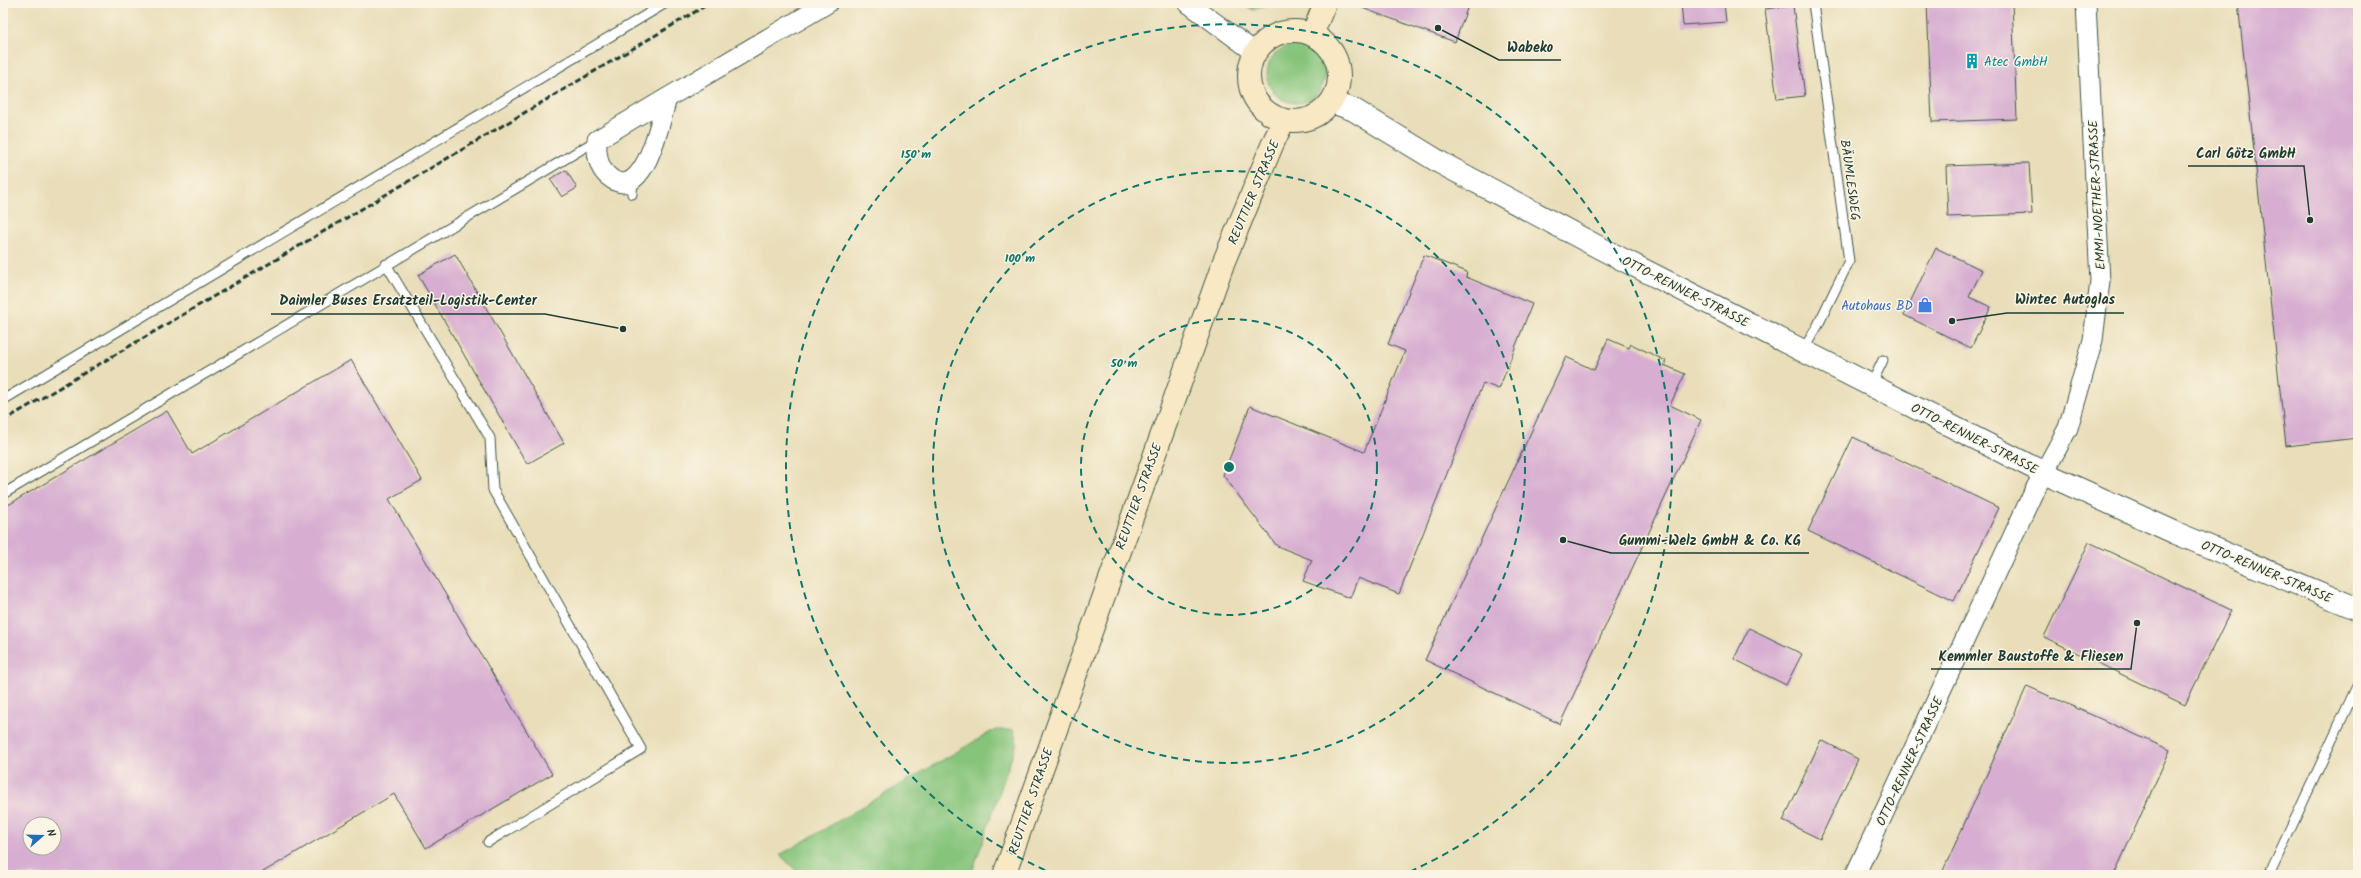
<svg xmlns="http://www.w3.org/2000/svg" width="2361" height="878" font-family="Kalam,sans-serif">
<style>
.green{fill:#86c47b;stroke:#528058}
.building{fill:#d7aed1;fill-rule:evenodd}
.lines{fill:none;stroke-linecap:round;stroke-linejoin:round}
.service-casing{stroke:#3d5548;stroke-width:11}
.minor-casing{stroke:#3d5548;stroke-width:21}
.tertiary-casing{stroke:#3d5548;stroke-width:24}
.secondary-casing{stroke:#3d5548;stroke-width:24}
.service{stroke:#fff;stroke-width:9}
.minor{stroke:#fff;stroke-width:19}
.tertiary{stroke:#fff;stroke-width:22}
.secondary{stroke:#f8e8c3;stroke-width:22}
.rail{stroke:#1f3d34;stroke-width:3;stroke-dasharray:6 3;stroke-linecap:butt}
.ring{fill:none;stroke:#0f766e;stroke-width:2;stroke-dasharray:7 5}
.labels{text-anchor:middle;stroke-width:3;stroke-linejoin:round;paint-order:stroke}
.culture-label{font-size:13px;fill:#0d838f;stroke:#fcf5e5;text-anchor:start}
.street-label{font-size:13px;fill:#1f3d34;stroke:#fcf5e5}
.shop-label{font-size:13px;fill:#366cbe;stroke:#fcf5e5;text-anchor:end}
.centre{fill:#0f766e;stroke:#fcf5e5;stroke-width:2}
.ring-label{font-size:12px;text-anchor:middle;font-weight:bold;fill:#0f766e;stroke:#fcf5e5;stroke-width:3;stroke-linejoin:round;paint-order:stroke}
.leader{fill:none;stroke:#1f3d34;stroke-width:1.5}
.callout-dot{fill:#1f3d34;stroke:#fcf5e5;stroke-width:1.5}
.callout-label{font-size:14px;text-anchor:middle;font-weight:bold;fill:#1f3d34;stroke:#fcf5e5;stroke-width:3;stroke-linejoin:round;paint-order:stroke}
</style>
<rect width="100%" height="100%" fill="#fcf5e5"/>
<filter id="ink" filterUnits="userSpaceOnUse"><feTurbulence type="fractalNoise" baseFrequency=".025" numOctaves="2"/><feDisplacementMap in="SourceGraphic" scale="8" xChannelSelector="R" yChannelSelector="G"/><feConvolveMatrix kernelMatrix="1 2 1 2 8 2 1 2 1" color-interpolation-filters="sRGB"/></filter>
<filter id="wash" filterUnits="userSpaceOnUse"><feTurbulence type="fractalNoise" baseFrequency=".012" numOctaves="4" result="noise"/><feDisplacementMap in="SourceGraphic" scale="16" xChannelSelector="R" yChannelSelector="G"/><feGaussianBlur stdDeviation="0.9" result="paint"/><feColorMatrix in="noise" values="0 0 0 0 0 0 0 0 0 0 0 0 0 0 0 0 0 1.4 0 .05"/><feComposite in="paint" operator="in"/></filter>
<g filter="url(#wash)">
<rect width="100%" height="100%" fill="#e9deb9"/>
<!-- green -->
<g class="green">
<polygon points="1241,3 1273,3 1253,10"/>
<circle cx="1296" cy="74" r="29"/>
<polygon points="994,730 1013,730 1017,742 971,875 801,875 780,855"/>
</g>
<g id="blocks">
<!-- building -->
<g class="building">
<polygon points="1355,3 1469,3 1455,42 1354,5"/>
<polygon points="1681,3 1724,3 1726,22 1683,25"/>
<polygon points="1927,3 2012,3 2017,119 1932,122"/>
<polygon points="2238,3 2358,3 2358,438 2286,446"/>
<polygon points="1793,6 1805,96 1777,99 1765,9"/>
<polygon points="2029,163 2032,214 1948,217 1946,166"/>
<polygon points="566,170 577,188 562,197 550,179"/>
<polygon points="1936,248 1982,270 1969,297 1991,307 1971,348 1904,315"/>
<polygon points="455,254 564,443 527,464 418,275"/>
<polygon points="1424,255 1467,272 1466,277 1532,304 1499,389 1483,383 1399,594 1358,578 1350,598 1303,581 1312,560 1277,546 1223,475 1250,406 1364,452 1405,351 1388,344"/>
<polygon points="1608,339 1629,348 1631,344 1666,361 1664,365 1685,374 1670,405 1701,420 1560,724 1425,660 1566,357 1594,370"/>
<path d="M 351,360 L 422,480 L 389,499 L 552,774 L 426,848 L 394,794 L 258,875 L 3,875 L 3,508 L 167,411 L 192,454 ZM 30,824 L 54,824 L 54,848 L 30,848 Z"/>
<polygon points="1853,437 1999,508 1954,601 1808,531"/>
<polygon points="2089,542 2231,610 2185,705 2044,637"/>
<polygon points="1749,628 1802,654 1786,685 1734,659"/>
<polygon points="2027,686 2170,750 2114,875 1941,875"/>
<polygon points="1821,740 1858,759 1820,839 1783,821"/>
</g>
</g>
</g>
<g filter="url(#ink)">
<use href="#blocks" fill-opacity="0" stroke="#3d5548" stroke-width="1"/>
<g class="lines">
<!-- service casing -->
<g class="service-casing">
<g id="service">
<polyline points="632,194 633,180"/>
<polyline points="386,264 490,438 493,490 641,749 488,842"/>
<polyline points="1803,350 1817,327 1849,261 1813,3"/>
<polyline points="1871,385 1883,360"/>
<polyline points="3,400 666,3"/>
<polyline points="3,494 597,140"/>
<polyline points="2269,875 2358,684"/>
</g>
</g>
<!-- minor casing -->
<g class="minor-casing">
<g id="minor">
<polyline points="1188,3 1256,53"/>
<path d="M 667,98 C 661,118 644,208 608,176 C 598,168 596,152 597,140 Z"/>
<polyline points="667,98 828,3"/>
<polyline points="1855,875 2033,493 2068,428 2093,340 2100,281 2086,3"/>
</g>
</g>
<!-- tertiary casing -->
<g class="tertiary-casing">
<polyline id="tertiary" points="1332,102 1354,110 1441,163 1602,249 2044,473 2176,533 2358,609"/>
</g>
<!-- secondary casing -->
<g class="secondary-casing">
<g id="secondary">
<circle cx="1294" cy="76" r="45"/>
<polyline points="1312,35 1325,3"/>
<polyline points="1004,875 1224,261 1273,143 1284,120"/>
</g>
</g>
<!-- service -->
<use href="#service" class="service"/>
<!-- minor -->
<use href="#minor" class="minor"/>
<!-- tertiary -->
<use href="#tertiary" class="tertiary"/>
<!-- secondary -->
<use href="#secondary" class="secondary"/>
<!-- rail -->
<polyline class="rail" points="3,421 710,3"/>
</g>
</g>
<!-- distance rings -->
<g class="ring">
<circle cx="1229" cy="467" r="148"/>
<circle cx="1229" cy="467" r="296"/>
<path d="M1056 875A443 443 0 1 1 1402 875"/>
</g>
<!-- icons -->
<defs>
<g id="building-bare" transform="scale(1.2)"><path d="M-4-6H4V6H1V3H-1V6H-4ZM-2.5-4.3h1.7v1.8h-1.7ZM.8-4.3h1.7v1.8H.8ZM-2.5-1h1.7V.8h-1.7ZM.8-1h1.7V.8H.8Z" fill="#0f9aa8" stroke="#fcf5e5" stroke-width="2.5" paint-order="stroke"/></g>
<g id="shop-bare" transform="scale(1.2)"><path d="M-5-2.5h2.3a2.7 3.5 0 0 1 5.4 0H5L5.5 6h-11ZM-1.5-2.5h3a1.5 2.3 0 0 0-3 0Z" fill="#3f7fe0" stroke="#fcf5e5" stroke-width="2.5" paint-order="stroke"/></g>
</defs>
<g fill-rule="evenodd">
<use href="#building-bare" x="1972" y="61"/>
<use href="#shop-bare" x="1925" y="305"/>
</g>
<g class="labels">
<!-- culture labels -->
<g class="culture-label">
<text x="1984" y="66">Atec GmbH</text>
</g>
<!-- street labels -->
<g class="street-label">
<text transform="translate(1851 180) rotate(82)" y="5">BÄUMLESWEG</text>
<text transform="translate(1253 192) rotate(-67)" y="5">REUTTIER STRASSE</text>
<text transform="translate(2096 195) rotate(-93)" y="5">EMMI-NOETHER-STRASSE</text>
<text transform="translate(1686 291) rotate(27)" y="5">OTTO-RENNER-STRASSE</text>
<text transform="translate(1975 438) rotate(27)" y="5">OTTO-RENNER-STRASSE</text>
<text transform="translate(1138 496) rotate(-70)" y="5">REUTTIER STRASSE</text>
<text transform="translate(2267 571) rotate(23)" y="5">OTTO-RENNER-STRASSE</text>
<text transform="translate(1909 761) rotate(-65)" y="5">OTTO-RENNER-STRASSE</text>
<text transform="translate(1030 801) rotate(-71)" y="5">REUTTIER STRASSE</text>
</g>
<!-- shop labels -->
<g class="shop-label">
<text x="1913" y="310">Autohaus BD</text>
</g>
</g>
<circle cx="1229" cy="467" r="6" class="centre"/>
<g class="ring-label">
<text x="916" y="158">150 m</text>
<text x="1020" y="262">100 m</text>
<text x="1124" y="367">50 m</text>
</g>
<!-- callouts -->
<path class="leader" d="M1438 28L1499 60H1561M2310 220L2304 166H2188M1952 321L2007 313H2124M623 329L545 314H271M1563 540L1611 553H1809M2137 623L2131 669H1931"/>
<g class="callout-dot">
<circle cx="1438" cy="28" r="4"/>
<circle cx="2310" cy="220" r="4"/>
<circle cx="1952" cy="321" r="4"/>
<circle cx="623" cy="329" r="4"/>
<circle cx="1563" cy="540" r="4"/>
<circle cx="2137" cy="623" r="4"/>
</g>
<g class="callout-label">
<text x="1530" y="52">Wabeko</text>
<text x="2246" y="158">Carl Götz GmbH</text>
<text x="2065" y="304">Wintec Autoglas</text>
<text x="408" y="305">Daimler Buses Ersatzteil-Logistik-Center</text>
<text x="1710" y="545">Gummi-Welz GmbH &amp; Co. KG</text>
<text x="2031" y="661">Kemmler Baustoffe &amp; Fliesen</text>
</g>
<!-- margin -->
<rect width="2361" height="878" fill="none" stroke="#fcf5e5" stroke-width="16"/>
<!-- north arrow -->
<g transform="translate(42 836) rotate(70)"><circle r="19" fill="#fcf5e5" stroke="#a4ab9e"/>
<path d="M0-3L7 15L0 10L-7 15Z" fill="#1f6fb2"/>
<text y="-6" font-size="11" font-weight="bold" text-anchor="middle" fill="#1f3d34">N</text>
</g>
</svg>
